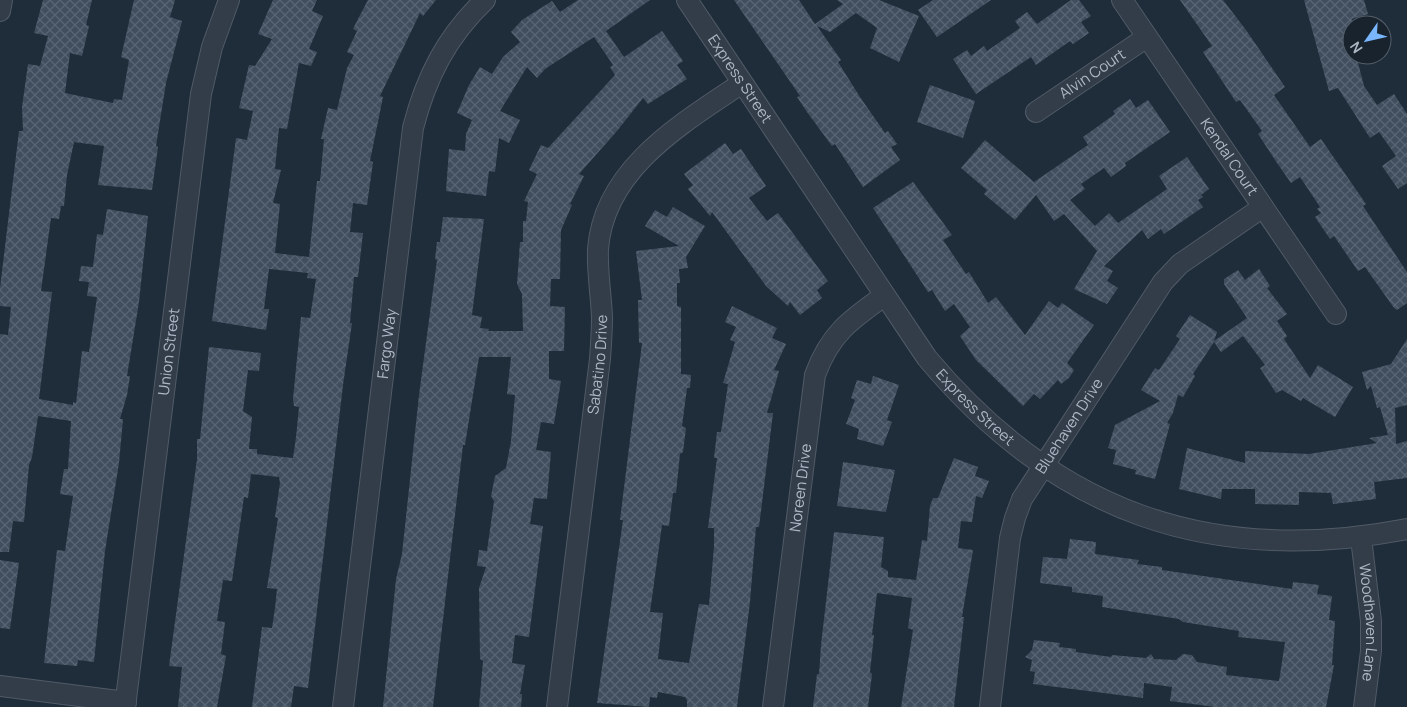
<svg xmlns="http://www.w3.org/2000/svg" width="1407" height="707" font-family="Manrope,sans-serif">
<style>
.building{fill:url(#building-cross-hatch)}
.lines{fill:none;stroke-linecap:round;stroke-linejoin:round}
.street-casing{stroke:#505b67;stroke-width:22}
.street{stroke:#333d49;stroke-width:20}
.labels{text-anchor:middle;stroke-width:5;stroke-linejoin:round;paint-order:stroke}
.street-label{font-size:15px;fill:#adb8c6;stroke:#18232e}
</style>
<defs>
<pattern id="building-cross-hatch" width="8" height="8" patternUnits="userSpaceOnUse" patternTransform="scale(1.25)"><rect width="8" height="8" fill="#404e5e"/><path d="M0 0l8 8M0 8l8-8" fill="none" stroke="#596574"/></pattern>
</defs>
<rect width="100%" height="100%" fill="#1f2c39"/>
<!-- building -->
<g class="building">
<polygon points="43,0 92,0 86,25 89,26 82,56 70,53 65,93 113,103 114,99 122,100 129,60 121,57 134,0 175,0 170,17 182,21 166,83 156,146 158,147 152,190 98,185 104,146 74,142 67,175 64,206 61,206 59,219 51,218 41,291 52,292 39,399 73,405 73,402 76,403 82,351 89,352 97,297 87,296 89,282 79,281 81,266 93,267 97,234 103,235 107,209 148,216 139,302 127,376 130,376 127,395 120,419 123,419 119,463 105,551 94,662 78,660 77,666 44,663 57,550 65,551 73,496 60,494 64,469 68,469 71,421 38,416 32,457 29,465 24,522 13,521 9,552 0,552 0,334 8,335 11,307 0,306 0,288 19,131 23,131 22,107 28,64 40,66 48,36 34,33"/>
<polygon points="273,0 317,0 312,11 323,16 309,49 317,52 311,66 299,63 287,129 279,128 275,169 281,170 273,203 280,204 275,253 309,257 317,181 320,181 324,139 321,139 328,108 337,110 347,68 354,55 347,52 357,31 353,29 359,17 368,0 436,0 423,16 420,13 380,96 383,97 370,161 373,162 367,205 353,203 350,232 363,233 358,277 354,277 350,323 352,323 343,385 308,688 294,686 291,707 252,707 262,627 272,628 275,608 277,589 267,588 278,518 275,517 280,483 279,477 251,474 248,498 244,497 232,581 223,580 217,621 225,622 221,654 226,656 217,707 178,707 182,667 169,666 197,459 197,439 200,439 209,347 261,353 259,371 248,370 243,411 252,417 249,449 257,449 257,454 293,458 296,437 299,407 294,406 293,399 301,317 310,318 316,279 307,278 308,273 269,269 264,309 269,309 266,330 212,321 236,138 247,140 253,111 239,108 249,65 255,66 272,39 258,34"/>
<polygon points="578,0 650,0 606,31 624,57 662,31 683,61 677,65 687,79 648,104 643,98 617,131 579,174 584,176 570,204 572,205 561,230 560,279 551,279 550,306 565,307 564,351 549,351 549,379 561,381 554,424 541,422 536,450 551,452 547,499 534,498 530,524 543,526 529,637 515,635 512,663 525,665 520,694 522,694 521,707 479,707 483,661 480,659 479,588 486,567 477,566 479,550 487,551 494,501 491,496 495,476 506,468 511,441 515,395 507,394 511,357 479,357 465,445 463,445 433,707 383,707 396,579 402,554 419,395 437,260 435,259 437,242 440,242 443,217 484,219 472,315 482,317 480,328 489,329 488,331 523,331 522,294 517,284 520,242 523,242 523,221 526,221 528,202 524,201 537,174 529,170 541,145 548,148 615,75 610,67 613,65 594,37 545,69 537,78 527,67 500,111 520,120 509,143 499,138 495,172 489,171 486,196 446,191 449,149 465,151 466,134 472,120 457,113 469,85 480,67 492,74 503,57 520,42 511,32 522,20 552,1 560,12"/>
<polygon points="734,0 799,0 815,24 843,4 837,0 879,0 919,16 899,62 870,48 877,28 856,13 830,32 817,26 841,60 838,62 860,97 885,133 888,131 897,144 891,147 900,160 863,187 835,144 832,146 807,112 797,97 800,96"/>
<polygon points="933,0 991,0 937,37 918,10"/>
<polygon points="1071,0 1079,0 1091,16 1081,22 1089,33 1073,44 1070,41 1036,65 1031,57 976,94 953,59 967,50 971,56 984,46 987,51 1020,28 1015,21 1027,12 1037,24"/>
<polygon points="1180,0 1223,0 1246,30 1285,87 1274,95 1310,147 1321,139 1366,204 1363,206 1407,272 1407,303 1397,310 1394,308 1365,267 1358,271 1334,236 1330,239 1315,217 1321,213 1317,209 1320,207 1300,177 1291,183 1277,163 1258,134 1262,131 1240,100 1236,102 1203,52 1212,46"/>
<polygon points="1304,0 1364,0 1368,14 1352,19 1352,55 1356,55 1364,86 1377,105 1394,94 1407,114 1407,183 1398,189 1382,166 1396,156 1379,132 1370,138 1338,88 1329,91"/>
<polygon points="930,85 975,101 963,138 917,122"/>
<polygon points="1130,99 1136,108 1148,100 1170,132 1125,163 1126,166 1111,177 1104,168 1081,184 1085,189 1070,200 1095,226 1109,213 1118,223 1167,189 1159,176 1187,157 1209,189 1201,195 1203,197 1198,200 1203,207 1164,234 1161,229 1148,239 1142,230 1104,266 1113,271 1107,281 1118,288 1107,304 1074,289 1097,251 1064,214 1054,221 1036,195 1015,220 984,194 987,190 961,168 985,140 1034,182 1088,145 1083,137 1115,114 1113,111"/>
<polygon points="725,143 733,154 741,149 766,186 749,198 767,221 778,213 828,281 817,290 822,298 800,315 790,302 788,306 766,286 712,212 710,216 688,189 693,185 684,174"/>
<polygon points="913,182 952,235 943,240 966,274 969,272 988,303 996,297 1025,335 1049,301 1058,308 1062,303 1094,325 1067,363 1074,370 1069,378 1061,384 1058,380 1040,399 1034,394 1023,406 976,360 960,336 970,327 954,304 945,311 932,290 928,292 873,208"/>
<polygon points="673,207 705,226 686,257 688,268 679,269 680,283 677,283 677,306 681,307 681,374 691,375 690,388 687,388 682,426 686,428 683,452 680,454 676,493 673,493 669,526 662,525 650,612 663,613 658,659 689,663 699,604 709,605 714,546 714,528 708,528 717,458 714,458 717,432 721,432 728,384 723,383 735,342 730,340 736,327 725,322 732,306 777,328 772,338 786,344 774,370 779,371 767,413 773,413 768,454 759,527 756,527 750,602 737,707 687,707 687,700 685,697 658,692 657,698 650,697 649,707 597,703 623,520 620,520 642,343 639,343 638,300 642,300 636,251 679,246 645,226 655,210 667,217"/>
<polygon points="1259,269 1270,286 1267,288 1287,314 1277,321 1287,336 1284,339 1310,378 1318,365 1353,387 1335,417 1303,398 1301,401 1282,390 1276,393 1260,368 1265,365 1243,336 1221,352 1214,342 1193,374 1195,376 1183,397 1178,395 1173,413 1167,423 1170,424 1155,479 1135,474 1136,470 1113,464 1116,450 1108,448 1115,425 1160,401 1141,390 1155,368 1159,370 1180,339 1176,336 1190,315 1217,332 1214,341 1247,318 1224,284 1224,279 1238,270 1245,280"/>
<polygon points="1407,339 1407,405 1395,408 1396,444 1407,441 1407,478 1374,482 1376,499 1333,504 1331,493 1299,492 1299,505 1255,504 1255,489 1222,489 1221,499 1179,489 1187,448 1245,463 1245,451 1309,454 1377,443 1369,438 1388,435 1380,407 1377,408 1371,386 1367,390 1362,372 1391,364"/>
<polygon points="873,376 899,385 887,420 892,422 883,446 857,439 859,429 846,424 855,400 851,398 857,380 871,384"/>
<polygon points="954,458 978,467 975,476 989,481 982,498 976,496 972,522 961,521 958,548 973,550 962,617 964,617 954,707 901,707 913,630 908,628 912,598 877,593 872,635 874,635 870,672 872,674 868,707 813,707 817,674 819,674 821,645 834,532 884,537 881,567 888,571 888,577 916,580 922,540 927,541 930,506 933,498 938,498"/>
<polygon points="843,462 895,470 886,512 837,506"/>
<polygon points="1070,539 1096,542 1095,554 1139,560 1137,564 1162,567 1162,570 1292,589 1293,582 1319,585 1317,594 1332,596 1329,620 1335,621 1332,665 1334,665 1326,707 1215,707 1170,701 1172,687 1144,683 1143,698 1033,684 1035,672 1030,671 1032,660 1025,657 1032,650 1034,640 1060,643 1059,647 1076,649 1076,652 1111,657 1112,655 1146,658 1151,654 1154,659 1176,660 1183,654 1192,655 1197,662 1227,667 1226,675 1279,681 1285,642 1238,637 1239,631 1183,622 1179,619 1102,607 1103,596 1072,592 1072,587 1040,583 1043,557 1067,559"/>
<polygon points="0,560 19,563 10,629 0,628"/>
</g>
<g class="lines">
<!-- street casing -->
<g class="street-casing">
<g id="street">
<path id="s1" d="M 687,0 L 927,358 C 1056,512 1210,567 1407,529"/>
<path id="s2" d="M 1122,0 L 1336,314"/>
<polyline points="0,11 2,0"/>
<path id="s3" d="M 1036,112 L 1147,37"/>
<path id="s4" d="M 1361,538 L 1371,621 L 1371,651 L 1364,707"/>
<polyline points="0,686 126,702"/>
<path id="s5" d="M 125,707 L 201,94 L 212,47 L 229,0"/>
<path id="s6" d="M 343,707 L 413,128 C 426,77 447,36 485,0"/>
<path id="s7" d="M 557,707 L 600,359 C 601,345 602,331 602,317 C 601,294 597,271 598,249 C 604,168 683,123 742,83"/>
<path id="s8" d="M 773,707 L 815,375 C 830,334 850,320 884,296"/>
<path id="s9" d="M 990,707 L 1010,538 L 1015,518 L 1022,499 L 1163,282 L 1180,264 L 1263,207"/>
</g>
</g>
<!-- street -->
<use href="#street" class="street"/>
</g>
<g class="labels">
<!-- street labels -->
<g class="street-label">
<text dy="5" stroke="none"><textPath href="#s3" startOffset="68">Alvin Court</textPath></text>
<text dy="5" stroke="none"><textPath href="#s1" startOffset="95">Express Street</textPath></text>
<text dy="5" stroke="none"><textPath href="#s2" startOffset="190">Kendal Court</textPath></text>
<text dy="5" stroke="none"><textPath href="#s6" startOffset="366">Fargo Way</textPath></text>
<text dy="5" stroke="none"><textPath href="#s5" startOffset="358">Union Street</textPath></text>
<text dy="5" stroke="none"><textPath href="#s7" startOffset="345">Sabatino Drive</textPath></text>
<text dy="5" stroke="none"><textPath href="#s1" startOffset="500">Express Street</textPath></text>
<text dy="5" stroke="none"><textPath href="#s9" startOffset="298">Bluehaven Drive</textPath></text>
<text dy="5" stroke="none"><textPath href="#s8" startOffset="221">Noreen Drive</textPath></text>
<text dy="5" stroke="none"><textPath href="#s4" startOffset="85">Woodhaven Lane</textPath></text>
</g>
</g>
<!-- north arrow -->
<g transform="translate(1367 40) rotate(236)"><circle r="24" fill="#18232e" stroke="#545f6b"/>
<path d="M0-4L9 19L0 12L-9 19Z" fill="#79b6fe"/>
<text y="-8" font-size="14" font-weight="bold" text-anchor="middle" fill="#adb8c6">N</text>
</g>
</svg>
